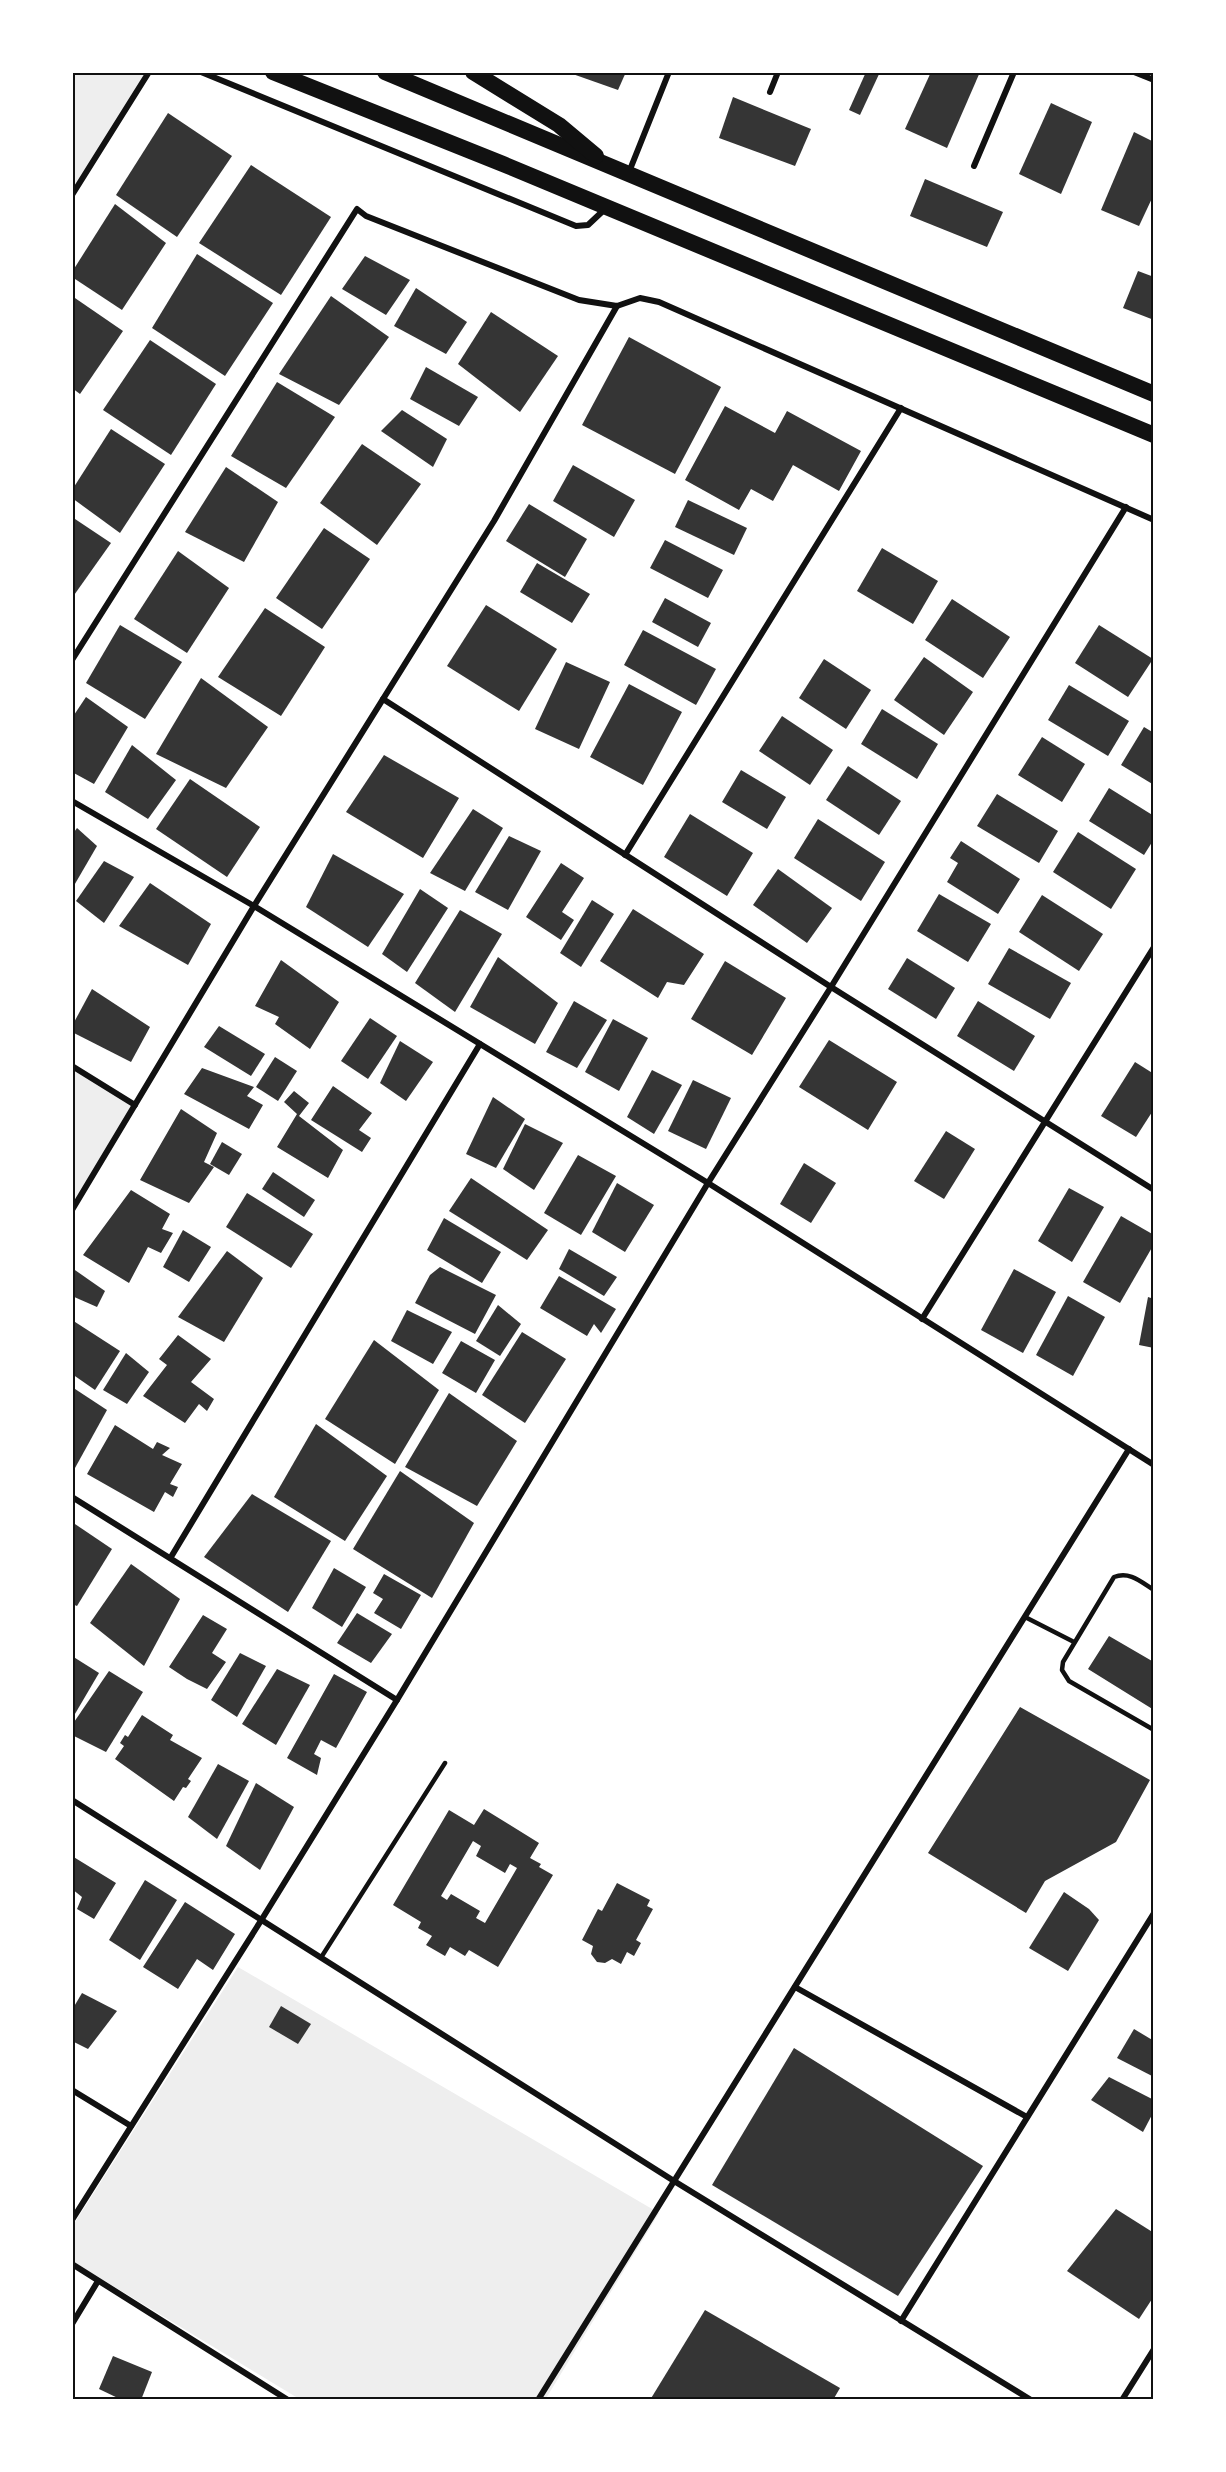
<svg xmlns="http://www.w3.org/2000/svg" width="1226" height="2472" font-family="'PT Serif',serif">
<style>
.green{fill:#eee}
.building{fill:#353535;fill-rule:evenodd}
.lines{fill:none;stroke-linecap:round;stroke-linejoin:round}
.service{stroke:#111;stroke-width:4.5}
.minor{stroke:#111;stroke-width:6}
.trunk{stroke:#111;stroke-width:16}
.neatline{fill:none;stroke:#111;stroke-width:2}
</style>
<rect width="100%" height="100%" fill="#fff"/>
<!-- green -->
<g class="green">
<polygon points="72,72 147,72 72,194"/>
<polygon points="72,1067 134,1105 72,1207"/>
<polygon points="238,1967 659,2213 545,2400 301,2400 72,2261 72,2227"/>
</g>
<!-- building -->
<g class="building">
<polygon points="567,72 626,72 618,90"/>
<polygon points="866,72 880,72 860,115 849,110"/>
<polygon points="931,72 980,72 947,148 905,129"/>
<polygon points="733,97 811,129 795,166 719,138"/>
<polygon points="1051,103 1092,122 1061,194 1019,174"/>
<polygon points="168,113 232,156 177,237 116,195"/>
<polygon points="1134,132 1154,142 1154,194 1139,226 1101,210"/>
<polygon points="251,165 331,217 281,295 199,243"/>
<polygon points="925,179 1003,212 987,247 910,216"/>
<polygon points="115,204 166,243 122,310 72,277 72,272"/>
<polygon points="197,254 273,303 225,376 152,328"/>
<polygon points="365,256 410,280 386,315 342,289"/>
<polygon points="1138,271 1154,277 1154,320 1123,308"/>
<polygon points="416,288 467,322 446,354 394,326"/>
<polygon points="72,296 123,331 80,394 72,388"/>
<polygon points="331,296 389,337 339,405 279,374"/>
<polygon points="491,312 558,356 520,412 458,364"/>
<polygon points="629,337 721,387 675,474 582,425"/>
<polygon points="150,340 216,384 171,455 103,410"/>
<polygon points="426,367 478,397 459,426 410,399"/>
<polygon points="277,382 335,417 286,488 231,456"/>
<polygon points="725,406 775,433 787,411 861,451 839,491 793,465 773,501 751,489 739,510 685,480"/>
<polygon points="402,410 447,439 433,467 381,431"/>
<polygon points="111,429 165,464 120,533 72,498 72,490"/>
<polygon points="362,444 421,484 377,545 320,503"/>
<polygon points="573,465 635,500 614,537 553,501"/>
<polygon points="226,467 278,502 244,562 185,532"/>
<polygon points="688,500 747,528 734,555 675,527"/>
<polygon points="529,504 587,539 565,577 506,541"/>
<polygon points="72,517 111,543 72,598"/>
<polygon points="324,528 370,559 322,629 276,598"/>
<polygon points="665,540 723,570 708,598 650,568"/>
<polygon points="882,548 938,581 913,624 857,591"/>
<polygon points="178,551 229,588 187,653 134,619"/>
<polygon points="537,563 590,594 572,623 520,592"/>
<polygon points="665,598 711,623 698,647 652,622"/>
<polygon points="952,599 1010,637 983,678 925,640"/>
<polygon points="486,605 557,649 519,711 447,666"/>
<polygon points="265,608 325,647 281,716 218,677"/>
<polygon points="120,625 182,662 145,719 86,683"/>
<polygon points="1099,625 1153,659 1128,697 1075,663"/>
<polygon points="643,630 716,669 696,705 624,665"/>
<polygon points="924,657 973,692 944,735 894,700"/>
<polygon points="824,659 871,690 846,729 799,698"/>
<polygon points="566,662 610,682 579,749 535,729"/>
<polygon points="201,678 268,727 226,788 156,754"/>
<polygon points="629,684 682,712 643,785 590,757"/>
<polygon points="1069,685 1129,721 1108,756 1048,720"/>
<polygon points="86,697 128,727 94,784 72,772 72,718"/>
<polygon points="882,709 938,744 917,779 861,744"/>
<polygon points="782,716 833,750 810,785 759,751"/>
<polygon points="1144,727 1154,733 1154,785 1121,765"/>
<polygon points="1042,737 1085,764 1062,802 1018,775"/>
<polygon points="132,745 176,780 148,819 105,792"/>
<polygon points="384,755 459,798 423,858 346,812"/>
<polygon points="848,766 901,801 879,835 826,800"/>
<polygon points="741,770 786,797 767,829 722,802"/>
<polygon points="190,779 260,827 227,877 156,829"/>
<polygon points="1109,788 1154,816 1154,839 1144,855 1089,821"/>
<polygon points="997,794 1058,831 1039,863 977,826"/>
<polygon points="473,809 503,828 465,891 430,873"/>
<polygon points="690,814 753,853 727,896 664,857"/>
<polygon points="818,819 885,862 861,901 794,858"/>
<polygon points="77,828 97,846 72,889 72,835"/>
<polygon points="1078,832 1136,869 1111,909 1053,872"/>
<polygon points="509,836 541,851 508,910 475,892"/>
<polygon points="961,841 1020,879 998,914 947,882 958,863 950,858"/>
<polygon points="333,854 404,894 368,947 306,907"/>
<polygon points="104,861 134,877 104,923 76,901"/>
<polygon points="561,863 584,878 562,912 574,920 561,940 526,917"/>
<polygon points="778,869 832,908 807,943 753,905"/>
<polygon points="150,883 211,924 188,965 119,926"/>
<polygon points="420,889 448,908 407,972 382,954"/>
<polygon points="939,894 991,924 968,962 917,931"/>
<polygon points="1042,895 1103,934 1079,971 1019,932"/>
<polygon points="592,900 614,914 581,967 560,953"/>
<polygon points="633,909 704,954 684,985 667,982 658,998 600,961"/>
<polygon points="460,910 502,934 455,1012 415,983"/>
<polygon points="1009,948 1071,983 1050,1019 988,984"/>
<polygon points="498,957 558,1003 535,1044 470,1007"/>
<polygon points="907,958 955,988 936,1019 888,989"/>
<polygon points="281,960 339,1002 310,1049 275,1024 279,1017 255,1006"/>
<polygon points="725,961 786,998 752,1055 691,1019"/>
<polygon points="92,989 150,1027 131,1062 72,1032 72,1026"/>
<polygon points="574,1001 607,1020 577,1068 546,1052"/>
<polygon points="978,1001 1035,1036 1014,1071 957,1036"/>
<polygon points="370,1018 397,1036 368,1079 341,1061"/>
<polygon points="613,1019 648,1038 619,1091 585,1072"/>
<polygon points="219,1026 265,1054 251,1076 204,1047"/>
<polygon points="829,1040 897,1082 868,1130 799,1087"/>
<polygon points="400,1041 433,1062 406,1101 380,1083"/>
<polygon points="275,1057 297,1071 278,1101 256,1087"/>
<polygon points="1135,1062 1154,1074 1154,1109 1136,1137 1101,1116"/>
<polygon points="202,1068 254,1087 247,1096 263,1105 249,1129 184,1094"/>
<polygon points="652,1070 682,1085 654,1134 627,1117"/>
<polygon points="693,1080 731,1098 706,1149 668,1131"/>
<polygon points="333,1086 372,1113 359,1130 371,1138 362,1152 311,1120"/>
<polygon points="294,1091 309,1103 299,1116 343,1150 328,1178 277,1147 297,1114 284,1102"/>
<polygon points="493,1097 525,1119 496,1168 466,1154"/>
<polygon points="181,1109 217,1133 204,1162 214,1167 189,1203 140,1180"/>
<polygon points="525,1124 563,1143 534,1190 503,1169"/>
<polygon points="946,1131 975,1149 944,1199 914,1181"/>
<polygon points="222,1142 242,1154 229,1175 210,1164"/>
<polygon points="578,1155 616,1176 581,1235 544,1213"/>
<polygon points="804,1163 836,1183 811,1223 780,1204"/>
<polygon points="273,1172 315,1200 304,1217 262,1189"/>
<polygon points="471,1178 548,1230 527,1260 449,1211"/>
<polygon points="617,1183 654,1205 625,1252 592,1232"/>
<polygon points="1069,1188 1104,1207 1072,1262 1038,1241"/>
<polygon points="131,1190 170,1214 162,1229 173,1233 161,1253 148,1247 129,1283 83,1255"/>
<polygon points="247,1193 313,1234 291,1268 226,1227"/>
<polygon points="1121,1216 1154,1235 1154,1244 1120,1303 1083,1282"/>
<polygon points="444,1218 501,1252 482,1283 427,1250"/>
<polygon points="183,1230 211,1247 189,1282 163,1267"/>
<polygon points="569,1249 617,1277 604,1296 559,1269"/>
<polygon points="227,1251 263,1278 224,1342 178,1317"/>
<polygon points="440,1267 496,1295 475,1334 415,1303 430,1275"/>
<polygon points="72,1268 105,1291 97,1307 72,1296"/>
<polygon points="1014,1269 1056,1292 1023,1353 981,1330"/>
<polygon points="559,1276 616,1309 601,1333 594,1324 587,1336 540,1308"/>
<polygon points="1068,1296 1105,1317 1073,1376 1036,1355"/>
<polygon points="1148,1297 1154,1299 1154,1348 1139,1345"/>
<polygon points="498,1305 521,1324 500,1356 476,1341"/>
<polygon points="407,1310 452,1332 433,1364 391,1341"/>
<polygon points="72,1320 120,1351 95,1390 72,1374"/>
<polygon points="522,1332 566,1359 525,1423 482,1395"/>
<polygon points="178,1335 211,1359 191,1382 214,1399 207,1411 199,1404 185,1423 143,1396 167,1365 159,1359"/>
<polygon points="374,1340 439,1390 395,1464 325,1419"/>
<polygon points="461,1341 495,1360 476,1393 442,1373"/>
<polygon points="126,1353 149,1372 127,1404 103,1390"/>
<polygon points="72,1387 107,1410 75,1468 72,1466"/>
<polygon points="449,1393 517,1441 477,1506 405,1467"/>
<polygon points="316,1424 387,1476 345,1541 274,1497"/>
<polygon points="115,1425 153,1449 157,1442 170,1448 162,1455 182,1464 170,1484 178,1487 173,1497 165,1492 154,1512 87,1474"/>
<polygon points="400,1471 474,1523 432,1598 353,1549"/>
<polygon points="252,1494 331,1541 288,1612 204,1557"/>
<polygon points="72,1522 112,1549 77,1606 72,1604"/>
<polygon points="131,1564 180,1599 144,1666 90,1623"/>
<polygon points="334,1568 366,1587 342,1627 312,1608"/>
<polygon points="384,1574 421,1595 401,1629 374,1613 383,1599 373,1593"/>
<polygon points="357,1613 392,1634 371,1663 337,1643"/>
<polygon points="203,1615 227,1629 212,1653 226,1662 207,1689 187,1679 169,1667"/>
<polygon points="1109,1636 1152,1661 1154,1659 1154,1710 1088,1669"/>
<polygon points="240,1653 266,1666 237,1717 211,1700"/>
<polygon points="72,1656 99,1673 72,1719"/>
<polygon points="277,1669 310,1685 276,1745 242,1724"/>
<polygon points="109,1671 143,1692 106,1752 72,1735 72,1725"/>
<polygon points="334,1674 367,1692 336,1748 321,1740 314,1754 321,1758 317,1775 287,1758"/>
<polygon points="1020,1707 1150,1780 1116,1842 1045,1881 1026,1913 928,1853"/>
<polygon points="142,1715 173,1735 170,1740 202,1758 188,1779 191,1781 186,1788 183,1787 174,1801 115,1759 124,1746 120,1743 125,1735 128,1737"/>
<polygon points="218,1764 249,1781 217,1839 188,1817"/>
<polygon points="256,1783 294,1807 260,1870 226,1846"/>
<path d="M 484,1809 L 539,1843 L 530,1858 L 541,1864 L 539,1867 L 553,1875 L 498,1967 L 469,1950 L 465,1956 L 450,1947 L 445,1956 L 426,1945 L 432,1936 L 418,1928 L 421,1922 L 393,1905 L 449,1810 L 474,1825 ZM 473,1841 L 481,1846 L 476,1856 L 505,1873 L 510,1864 L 517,1868 L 485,1923 L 476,1918 L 480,1911 L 451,1894 L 447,1900 L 441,1896 Z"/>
<polygon points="72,1856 116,1883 94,1919 77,1909 82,1897 72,1889"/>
<polygon points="145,1880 177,1900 140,1960 109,1940"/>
<polygon points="617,1883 650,1900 647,1906 653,1909 636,1940 641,1943 634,1956 627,1952 621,1964 612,1959 605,1963 597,1962 591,1954 593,1946 582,1940 598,1909 602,1911"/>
<polygon points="1064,1892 1089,1909 1099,1920 1068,1971 1029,1948"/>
<polygon points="185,1902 235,1934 213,1970 197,1959 178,1989 143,1967"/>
<polygon points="82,1993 117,2011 88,2049 72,2041 72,2010"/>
<polygon points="281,2006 311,2024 298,2044 269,2027"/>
<polygon points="1134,2029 1154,2041 1154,2077 1117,2058"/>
<polygon points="794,2048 983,2166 898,2296 712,2185"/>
<polygon points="1109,2077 1154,2100 1154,2111 1143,2132 1091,2100"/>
<polygon points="1116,2209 1154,2233 1154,2296 1139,2319 1067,2271"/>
<polygon points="705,2310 840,2388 833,2400 650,2400"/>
<polygon points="113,2356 152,2372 141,2400 122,2400 99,2389"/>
</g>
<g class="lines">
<!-- service -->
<g class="service">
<path d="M 1154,1590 C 1141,1582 1130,1571 1114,1577 L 1063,1662 L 1062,1670 L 1069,1681 L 1154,1730"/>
<polyline points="1025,1617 1074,1642"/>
<polyline points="322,1956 445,1763"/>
</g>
<!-- minor -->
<g class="minor">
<polyline points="201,72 576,226 588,225 605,209"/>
<polyline points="1134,72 1154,80"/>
<polyline points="770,92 778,72"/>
<polyline points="974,166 1014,72"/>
<polyline points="629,172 669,72"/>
<polyline points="72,195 149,72"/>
<polyline points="72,660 357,209 366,216 579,300 617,306 640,298 659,302 1154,520"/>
<polyline points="383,699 831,987 1154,1190"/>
<polyline points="72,801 254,906 708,1183 1154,1465"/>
<polyline points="625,855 901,408"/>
<polyline points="72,1066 135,1105"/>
<polyline points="72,1210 254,906 494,521 617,306"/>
<polyline points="922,1319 1154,947"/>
<polyline points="72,1497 397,1700 708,1183 831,987 1126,507"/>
<polyline points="171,1557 480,1044"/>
<polyline points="72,1800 674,2181 1031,2400"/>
<polyline points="795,1987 1027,2117"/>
<polyline points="72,2090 131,2126"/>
<polyline points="72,2220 262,1919 397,1700"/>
<polyline points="72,2264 288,2400"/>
<polyline points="901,2321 1154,1913"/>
<polyline points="72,2324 98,2281"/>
<polyline points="538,2400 1129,1449"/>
<polyline points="1122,2400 1154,2349"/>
</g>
<!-- trunk -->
<g class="trunk">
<polyline points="273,72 503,164 1154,435"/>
<polyline points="385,72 1154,394"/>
<polyline points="473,72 559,125 596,156"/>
</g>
</g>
<!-- border -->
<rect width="1226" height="2472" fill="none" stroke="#ffffff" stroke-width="147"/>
<rect x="74" y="74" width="1078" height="2324" class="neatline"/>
</svg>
